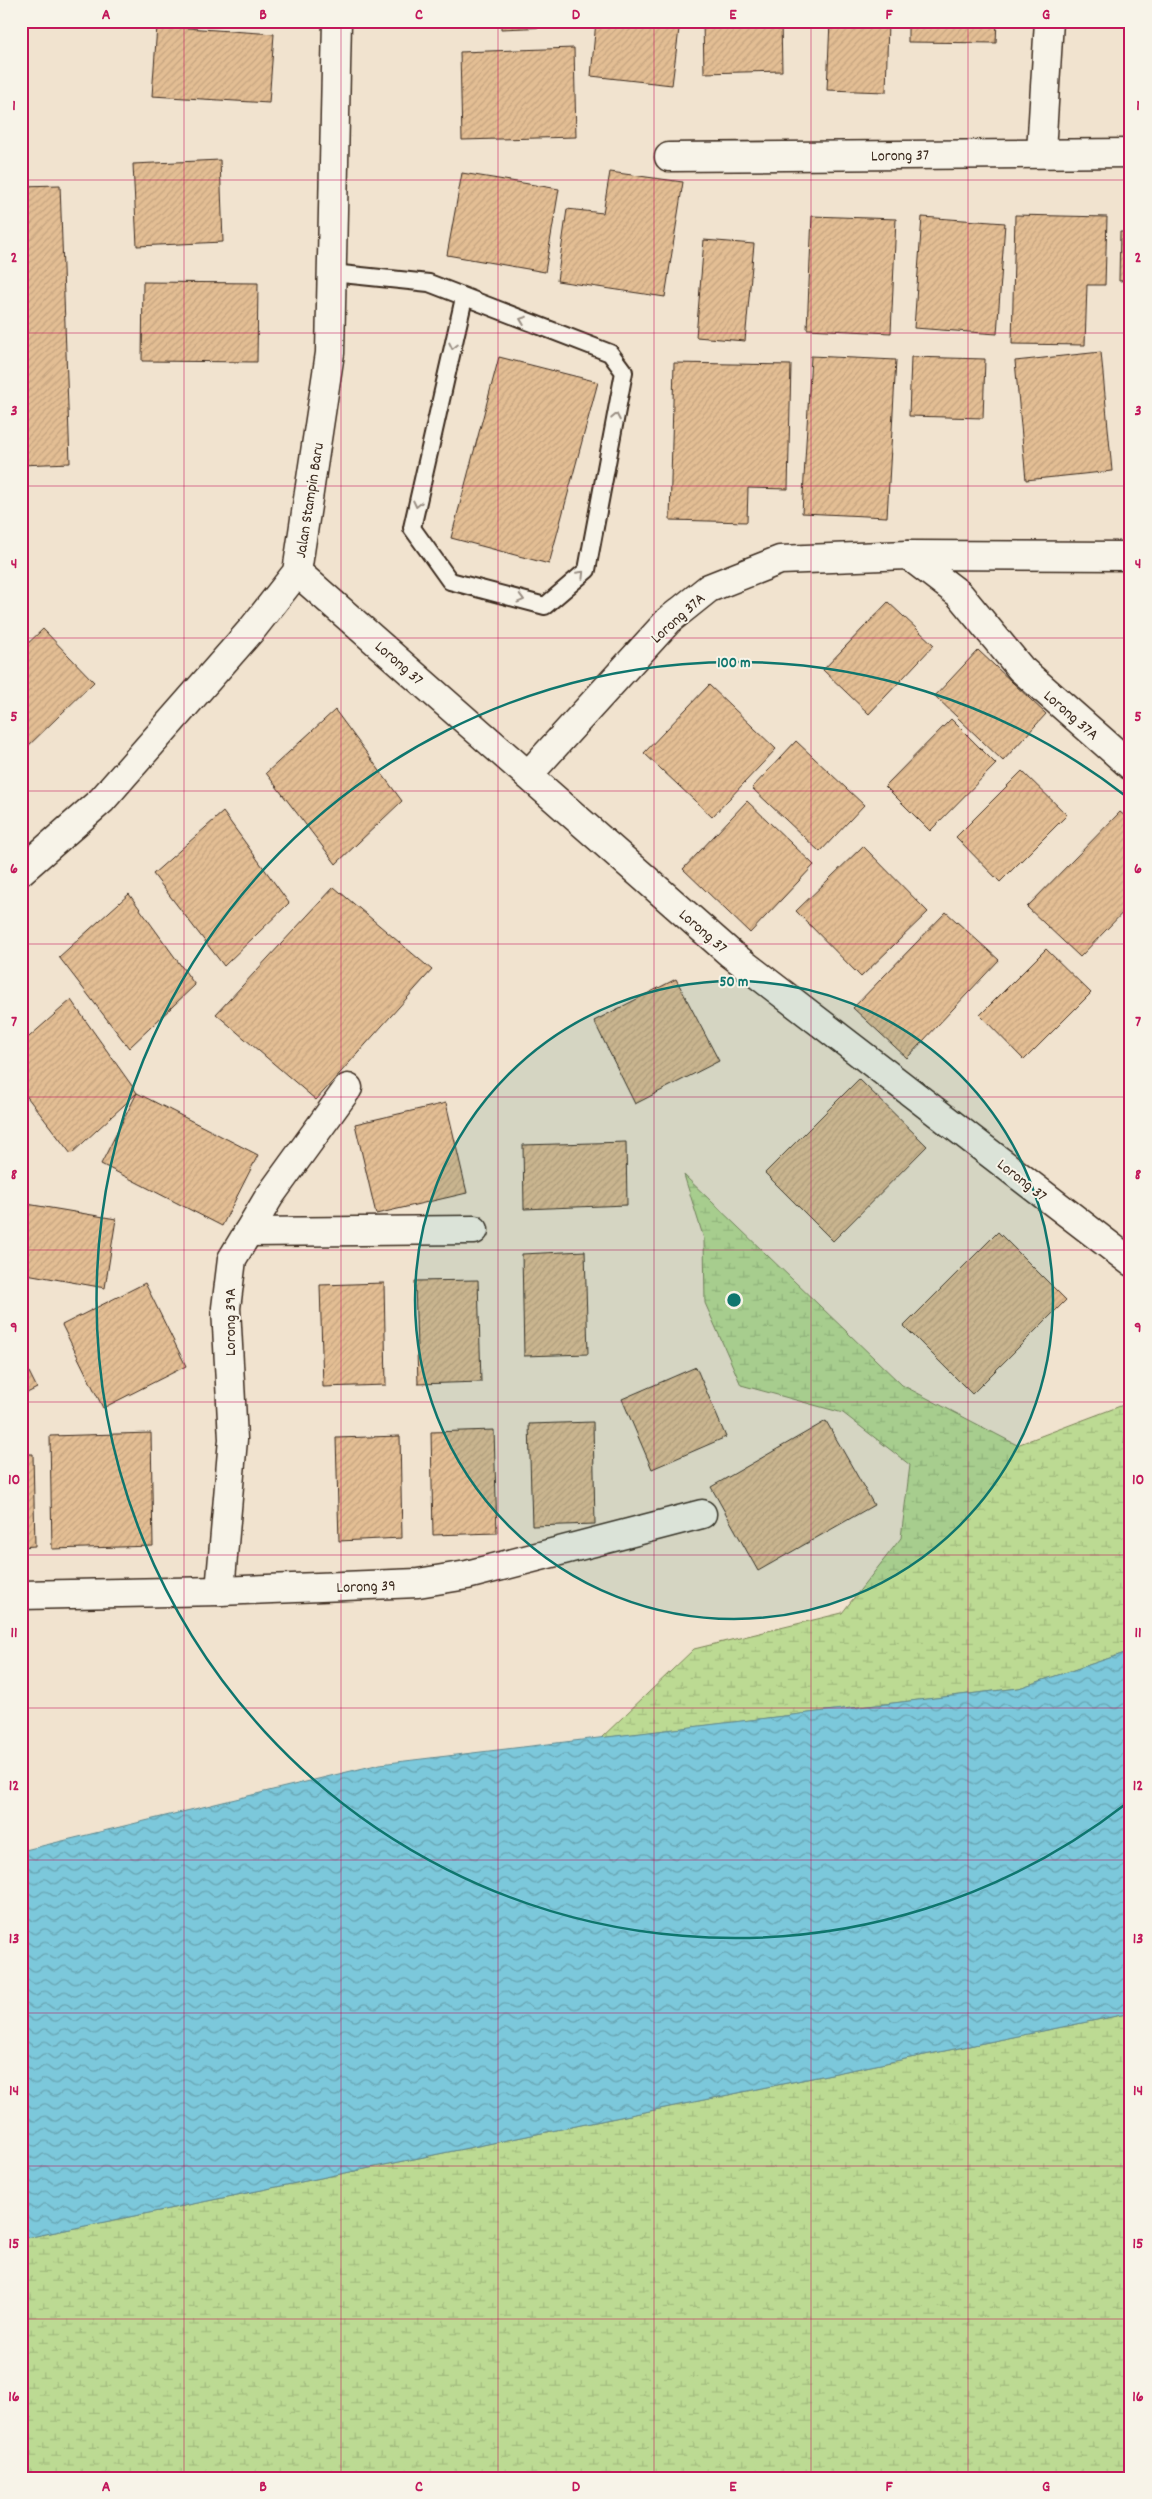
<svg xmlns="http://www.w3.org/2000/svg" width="1152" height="2499" font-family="Dekko,sans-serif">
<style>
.wetland{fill:url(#wetland-marsh);stroke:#7c8258}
.water{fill:url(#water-waves);stroke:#62898f}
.building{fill:url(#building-hatch);stroke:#3b2a1e}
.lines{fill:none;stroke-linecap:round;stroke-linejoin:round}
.service-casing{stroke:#3b2a1e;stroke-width:20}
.minor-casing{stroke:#3b2a1e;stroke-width:31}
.tertiary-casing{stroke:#3b2a1e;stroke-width:31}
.service{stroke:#f7f3e8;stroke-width:16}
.minor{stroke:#f7f3e8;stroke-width:28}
.tertiary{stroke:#f7f3e8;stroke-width:28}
.oneway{stroke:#998e83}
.grid{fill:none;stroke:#c2185b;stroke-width:1;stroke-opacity:0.55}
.ring{fill:none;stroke:#0f766e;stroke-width:2.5}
.labels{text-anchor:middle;stroke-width:4;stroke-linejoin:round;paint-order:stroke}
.street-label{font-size:16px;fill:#3b2a1e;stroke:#f7f3e8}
.centre{fill:#0f766e;stroke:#f7f3e8;stroke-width:2.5}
.ring-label{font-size:15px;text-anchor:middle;font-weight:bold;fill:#0f766e;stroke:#f7f3e8;stroke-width:4;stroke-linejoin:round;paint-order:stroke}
.neatline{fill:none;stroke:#c2185b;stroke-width:2}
.grid-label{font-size:16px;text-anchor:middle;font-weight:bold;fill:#c2185b}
</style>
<defs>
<pattern id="wetland-marsh" width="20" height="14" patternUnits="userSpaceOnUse" patternTransform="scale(1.25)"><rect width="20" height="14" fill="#bcda93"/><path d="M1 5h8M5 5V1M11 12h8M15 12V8" fill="none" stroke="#a2bb7e"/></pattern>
<pattern id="water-waves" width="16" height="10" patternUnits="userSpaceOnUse" patternTransform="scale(1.25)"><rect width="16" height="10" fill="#7cc8db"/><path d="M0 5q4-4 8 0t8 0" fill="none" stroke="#67a3b1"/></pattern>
<pattern id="building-hatch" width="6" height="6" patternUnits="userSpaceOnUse" patternTransform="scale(1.25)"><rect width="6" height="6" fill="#e3be94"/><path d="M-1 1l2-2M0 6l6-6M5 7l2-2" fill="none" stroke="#c4a37f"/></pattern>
</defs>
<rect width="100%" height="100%" fill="#f1e3cf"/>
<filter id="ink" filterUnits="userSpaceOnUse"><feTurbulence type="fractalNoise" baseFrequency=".02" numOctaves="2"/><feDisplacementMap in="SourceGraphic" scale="10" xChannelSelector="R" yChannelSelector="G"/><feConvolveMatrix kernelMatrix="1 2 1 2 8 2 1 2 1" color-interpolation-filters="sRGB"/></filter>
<g filter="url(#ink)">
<!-- wetland -->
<g class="wetland">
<polygon points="684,1175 902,1385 1017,1445 1131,1402 1124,1443 1131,1448 1131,1651 1019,1688 601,1738 694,1649 842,1613 901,1538 910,1465 843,1413 741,1385 705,1303 704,1239"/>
<polygon points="1131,2013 1131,2478 21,2478 21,2239"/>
</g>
<!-- water -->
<polygon class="water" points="1131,1651 1131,2013 21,2239 21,1851 380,1764 1019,1688"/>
<!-- building -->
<g class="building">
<polygon points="501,21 549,21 549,27 501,29"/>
<polygon points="596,21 680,21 672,85 591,76"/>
<polygon points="703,21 781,21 782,71 704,73"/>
<polygon points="830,21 888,21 886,92 827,90"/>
<polygon points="908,21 997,21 996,43 908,42"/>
<polygon points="157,26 274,34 269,103 152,96"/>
<polygon points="574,48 576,137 462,140 460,52"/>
<polygon points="220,160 223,242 137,246 133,164"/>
<polygon points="610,172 683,182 665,297 557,281 567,209 603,213"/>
<polygon points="462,173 559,189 545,272 447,255"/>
<polygon points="60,185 70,463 21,465 21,186"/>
<polygon points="1015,215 1107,217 1105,285 1087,285 1085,345 1012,344"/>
<polygon points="812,216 896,219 891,333 807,329"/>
<polygon points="922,217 1005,223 997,334 914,328"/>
<polygon points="1120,232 1131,232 1131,280 1119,281"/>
<polygon points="704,240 754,244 745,341 696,337"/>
<polygon points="143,282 258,283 257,362 142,361"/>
<polygon points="1101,352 1112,471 1026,480 1015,361"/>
<polygon points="811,356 896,360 887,517 802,513"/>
<polygon points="499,357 598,382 549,564 451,538"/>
<polygon points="911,357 985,359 983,418 909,416"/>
<polygon points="674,363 791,365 788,489 748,488 747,522 670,520"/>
<polygon points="888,602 934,645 869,714 823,670"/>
<polygon points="43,629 94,682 23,751 21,748 21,650"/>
<polygon points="978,650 1046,714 1003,761 935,696"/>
<polygon points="709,685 776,749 712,817 644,753"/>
<polygon points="335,710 402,801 336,864 266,773"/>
<polygon points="951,719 996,764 930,831 885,786"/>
<polygon points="796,741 864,805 820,852 752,788"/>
<polygon points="1022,771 1067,815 1000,882 956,837"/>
<polygon points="747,801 814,865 750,933 683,869"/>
<polygon points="223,812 289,903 224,966 153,874"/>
<polygon points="1120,812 1131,821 1131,904 1080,957 1027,907"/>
<polygon points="863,846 928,912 861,977 796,911"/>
<polygon points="334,887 432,970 316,1100 216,1014"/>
<polygon points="129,894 195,985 129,1048 59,957"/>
<polygon points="946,912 999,960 907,1058 853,1008"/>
<polygon points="1046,949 1091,993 1024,1060 980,1015"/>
<polygon points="676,979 719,1061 635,1104 594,1021"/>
<polygon points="71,1000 137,1093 71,1154 21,1089 21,1044"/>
<polygon points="859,1079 927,1146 833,1241 765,1173"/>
<polygon points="137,1093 258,1155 222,1226 101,1164"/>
<polygon points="446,1103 467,1193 376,1214 355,1124"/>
<polygon points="626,1142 627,1205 524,1209 523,1145"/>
<polygon points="21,1203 116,1219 105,1288 21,1273"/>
<polygon points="998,1232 1066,1300 972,1394 904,1326"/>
<polygon points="585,1251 588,1354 524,1356 522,1254"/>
<polygon points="478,1280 481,1382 418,1384 415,1281"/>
<polygon points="145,1283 186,1366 103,1408 62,1325"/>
<polygon points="384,1283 386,1385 323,1387 320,1285"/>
<polygon points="21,1356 37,1388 21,1396"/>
<polygon points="696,1367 726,1437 652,1469 622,1399"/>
<polygon points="826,1421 874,1505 758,1571 711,1487"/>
<polygon points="593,1422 595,1524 532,1526 529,1424"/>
<polygon points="494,1430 497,1533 433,1535 431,1432"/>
<polygon points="151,1433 153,1546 52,1549 50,1436"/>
<polygon points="400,1436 402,1538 339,1541 336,1438"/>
<polygon points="21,1454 33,1454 35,1546 21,1547"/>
</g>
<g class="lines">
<!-- service casing -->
<g class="service-casing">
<polyline id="service" points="332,273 429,283 610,353 624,372 587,570 545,606 450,581 412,528 464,298"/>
</g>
<!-- minor casing -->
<g class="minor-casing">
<g id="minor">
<polyline points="1041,152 1049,21"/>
<polyline points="669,157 1131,153"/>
<polyline points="908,555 959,594 1021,669 1131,766"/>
<polyline points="297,572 731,954 1131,1262"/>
<polyline points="528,775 669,620 709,588 780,560 908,555 1131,556"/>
<polyline points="248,1232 474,1230"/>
<polyline points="220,1591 233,1439 226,1308 232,1259 269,1197 348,1088"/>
<polyline points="21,1595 220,1591 418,1583 467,1575 702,1514"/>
</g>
</g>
<!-- tertiary casing -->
<g class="tertiary-casing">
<polyline id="tertiary" points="21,871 102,800 253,628 297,572 330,353 337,21"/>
</g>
<!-- service -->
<use href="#service" class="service"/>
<!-- minor -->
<use href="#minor" class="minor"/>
<!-- tertiary -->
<use href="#tertiary" class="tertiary"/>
</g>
<!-- one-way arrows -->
<defs><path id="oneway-chevron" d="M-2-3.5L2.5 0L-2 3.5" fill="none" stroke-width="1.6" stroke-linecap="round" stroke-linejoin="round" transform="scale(1.25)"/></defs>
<g class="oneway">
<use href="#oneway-chevron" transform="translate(523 320) rotate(-159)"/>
<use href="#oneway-chevron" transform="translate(453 346) rotate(103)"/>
<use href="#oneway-chevron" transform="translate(616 417) rotate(-79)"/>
<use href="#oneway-chevron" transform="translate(417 504) rotate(103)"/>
<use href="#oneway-chevron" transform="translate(581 574) rotate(-46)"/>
<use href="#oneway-chevron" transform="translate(521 599) rotate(15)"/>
</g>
</g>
<!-- grid -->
<path class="grid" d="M 184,21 L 184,2478M 341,21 L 341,2478M 498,21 L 498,2478M 654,21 L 654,2478M 811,21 L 811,2478M 968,21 L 968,2478M 21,180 L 1131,180M 21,333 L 1131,333M 21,486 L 1131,486M 21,638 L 1131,638M 21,791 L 1131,791M 21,944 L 1131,944M 21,1097 L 1131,1097M 21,1250 L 1131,1250M 21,1402 L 1131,1402M 21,1555 L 1131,1555M 21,1708 L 1131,1708M 21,1860 L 1131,1860M 21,2013 L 1131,2013M 21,2166 L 1131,2166M 21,2319 L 1131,2319"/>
<!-- distance rings -->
<circle cx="734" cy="1300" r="319" fill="#0f766e" fill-opacity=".12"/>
<g class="ring">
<circle cx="734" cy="1300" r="319"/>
<path d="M1127 1803A638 638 0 1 1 1127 797"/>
</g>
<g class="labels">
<!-- street labels -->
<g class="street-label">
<text transform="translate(900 154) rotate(-1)" y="6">Lorong 37</text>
<text transform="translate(308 500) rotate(-81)" y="6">Jalan Stampin Baru</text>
<text transform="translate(677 617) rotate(-42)" y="6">Lorong 37A</text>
<text transform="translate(400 662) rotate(41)" y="6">Lorong 37</text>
<text transform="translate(1072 714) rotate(41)" y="6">Lorong 37A</text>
<text transform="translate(704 930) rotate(41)" y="6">Lorong 37</text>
<text transform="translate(1023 1179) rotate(38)" y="6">Lorong 37</text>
<text transform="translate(229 1322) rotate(-90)" y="6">Lorong 39A</text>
<text transform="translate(366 1585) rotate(-2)" y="6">Lorong 39</text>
</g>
</g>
<circle cx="734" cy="1300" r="8" class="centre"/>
<g class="ring-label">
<text x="734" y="667">100 m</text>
<text x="734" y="986">50 m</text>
</g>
<!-- margin -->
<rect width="1152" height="2499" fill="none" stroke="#f7f3e8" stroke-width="55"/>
<rect x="28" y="28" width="1096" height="2444" class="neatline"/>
<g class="grid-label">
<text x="106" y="19">A</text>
<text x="263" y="19">B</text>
<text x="419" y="19">C</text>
<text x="576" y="19">D</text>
<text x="733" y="19">E</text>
<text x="889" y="19">F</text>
<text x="1046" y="19">G</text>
<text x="14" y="110">1</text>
<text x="1138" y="110">1</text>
<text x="14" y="262">2</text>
<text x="1138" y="262">2</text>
<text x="14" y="415">3</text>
<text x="1138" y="415">3</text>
<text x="14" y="568">4</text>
<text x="1138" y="568">4</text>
<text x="14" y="721">5</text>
<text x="1138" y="721">5</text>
<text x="14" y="873">6</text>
<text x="1138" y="873">6</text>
<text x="14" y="1026">7</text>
<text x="1138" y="1026">7</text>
<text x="14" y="1179">8</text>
<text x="1138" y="1179">8</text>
<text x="14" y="1332">9</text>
<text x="1138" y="1332">9</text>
<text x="14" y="1484">10</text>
<text x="1138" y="1484">10</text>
<text x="14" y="1637">11</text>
<text x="1138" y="1637">11</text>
<text x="14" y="1790">12</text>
<text x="1138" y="1790">12</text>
<text x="14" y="1943">13</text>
<text x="1138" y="1943">13</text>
<text x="14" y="2095">14</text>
<text x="1138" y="2095">14</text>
<text x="14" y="2248">15</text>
<text x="1138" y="2248">15</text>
<text x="14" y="2401">16</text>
<text x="1138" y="2401">16</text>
<text x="106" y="2491">A</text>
<text x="263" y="2491">B</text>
<text x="419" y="2491">C</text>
<text x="576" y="2491">D</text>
<text x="733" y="2491">E</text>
<text x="889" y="2491">F</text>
<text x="1046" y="2491">G</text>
</g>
</svg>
